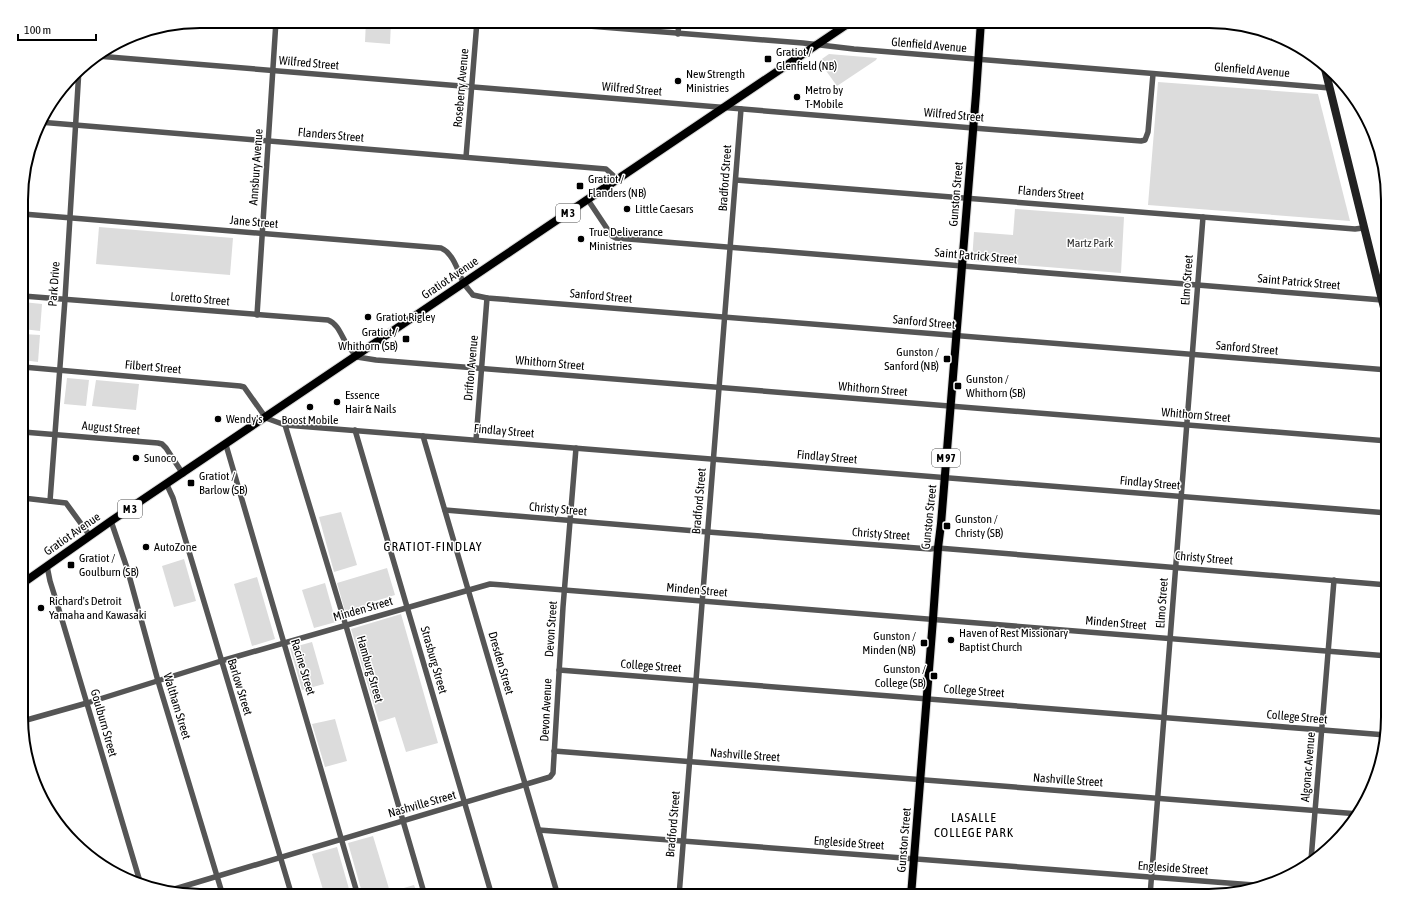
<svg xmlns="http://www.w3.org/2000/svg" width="1409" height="917" font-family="'Asap Condensed',sans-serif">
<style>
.green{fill:#dcdcdc}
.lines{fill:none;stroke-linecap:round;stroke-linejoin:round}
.primary-casing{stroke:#dbdbdb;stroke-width:10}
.street{stroke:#555;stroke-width:5.5}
.secondary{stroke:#222;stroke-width:8}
.primary{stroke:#000;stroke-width:8}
.poi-dot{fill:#000;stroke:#fff;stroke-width:1.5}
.labels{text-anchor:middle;stroke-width:3;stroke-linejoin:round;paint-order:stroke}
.shield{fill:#fff;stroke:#4c4c4c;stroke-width:1}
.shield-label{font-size:11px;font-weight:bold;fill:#000}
.street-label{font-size:12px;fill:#000;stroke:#fff}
.poi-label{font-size:12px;fill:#000;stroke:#fff;text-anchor:start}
.park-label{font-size:12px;fill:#333;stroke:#fff}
.neighbourhood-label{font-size:13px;letter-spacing:1px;fill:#000;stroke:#fff}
.rim{fill:none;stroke:#000;stroke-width:2}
</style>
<rect width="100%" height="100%" fill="#fff"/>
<!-- green -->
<g class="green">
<polygon points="366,21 391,21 390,44 365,42"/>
<polygon points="829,54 877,58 876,60 837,86 819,61"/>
<polygon points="1158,82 1318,94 1350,221 1148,205"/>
<polygon points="1015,209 1124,217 1121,273 972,261 974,232 1013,235"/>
<polygon points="99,227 233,238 230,275 96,264"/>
<polygon points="23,302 42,304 40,331 23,329"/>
<polygon points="23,334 40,335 38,362 23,360"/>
<polygon points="67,378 89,380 86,406 64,404"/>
<polygon points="96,380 139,384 136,410 92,406"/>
<polygon points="341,512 357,565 334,572 319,517"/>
<polygon points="184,559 196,601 174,607 162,566"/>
<polygon points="387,568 395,595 369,603 371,611 347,618 337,583"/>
<polygon points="257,577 275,639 252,646 234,584"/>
<polygon points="325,583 336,622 314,628 302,590"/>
<polygon points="401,614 438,743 406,752 395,717 379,722 351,629"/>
<polygon points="312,642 324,684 302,690 290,648"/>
<polygon points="335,719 347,761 325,767 312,724"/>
<polygon points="373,836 390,892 414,885 418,896 363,896 348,843"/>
<polygon points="337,847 351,896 325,896 312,854"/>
</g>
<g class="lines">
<!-- primary casing -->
<g class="primary-casing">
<g id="primary">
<polyline points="23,583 111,521 852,21"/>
<polyline points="911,896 933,619 938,548 941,524 976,94 981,21"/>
</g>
</g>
<!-- street -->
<g class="street">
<polyline points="526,21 803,43 854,49 1330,88"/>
<polyline points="678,34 679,21"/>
<polyline points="97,56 973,128 1141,141 1145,140 1148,132 1153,74"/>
<polyline points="39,122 606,169 617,179"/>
<polyline points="466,157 477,21"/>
<polyline points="736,180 1355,229 1363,228"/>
<polyline points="588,200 612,236 616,238 1382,300"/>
<path d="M 23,214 L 441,248 C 453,253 458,271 463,282 C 466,287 470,291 473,295 L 487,298 L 1388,370"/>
<path d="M 23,296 L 328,320 C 338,324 341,335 346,343 C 349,348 353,352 357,357 L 376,360 L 1388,441"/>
<polyline points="257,315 276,21"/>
<polyline points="23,367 240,386 244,387 266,418 285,425 1388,513"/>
<polyline points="285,425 346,626 425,896"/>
<polyline points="355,430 492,896"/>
<polyline points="23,432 158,443 162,444 166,448 183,474"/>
<polyline points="423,436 558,896"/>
<polyline points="476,440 487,298"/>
<polyline points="226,445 358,896"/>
<polyline points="167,485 173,498 292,896"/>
<polyline points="23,498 66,503 90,536"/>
<polyline points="50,501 65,299 79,69"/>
<polyline points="445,510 708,532 930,549 938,548 1388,585"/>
<polyline points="111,521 127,568 158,681 223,896"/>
<polyline points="47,566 50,581 60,613 141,885"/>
<polyline points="559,670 1386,735"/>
<polyline points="23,721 87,703 221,661 490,584 1388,656"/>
<polyline points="554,751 1359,814"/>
<polyline points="539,830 1254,885"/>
<polyline points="1311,860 1334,580"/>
<polyline points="168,891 550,777 553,773 563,607 576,448"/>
<polyline points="679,896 741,109"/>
<polyline points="1150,896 1203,217"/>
</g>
<!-- secondary -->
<polyline class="secondary" points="1325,69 1388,324"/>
<!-- primary -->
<use href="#primary" class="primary"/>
</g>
<!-- markers -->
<g class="poi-dot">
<rect x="764" y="55" width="8" height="8" rx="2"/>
<circle cx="678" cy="81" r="4"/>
<circle cx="797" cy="97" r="4"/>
<rect x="576" y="182" width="8" height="8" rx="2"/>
<circle cx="627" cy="209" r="4"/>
<circle cx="581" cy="239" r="4"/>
<circle cx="368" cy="317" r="4"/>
<rect x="402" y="335" width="8" height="8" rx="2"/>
<rect x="943" y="355" width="8" height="8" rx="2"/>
<rect x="954" y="382" width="8" height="8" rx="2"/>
<circle cx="337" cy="402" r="4"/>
<circle cx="310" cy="407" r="4"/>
<circle cx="218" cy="419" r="4"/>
<circle cx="136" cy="458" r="4"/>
<rect x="187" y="479" width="8" height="8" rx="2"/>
<rect x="943" y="522" width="8" height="8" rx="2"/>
<circle cx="146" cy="547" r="4"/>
<rect x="67" y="561" width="8" height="8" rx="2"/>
<circle cx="41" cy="608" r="4"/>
<circle cx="951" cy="640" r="4"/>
<rect x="920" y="639" width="8" height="8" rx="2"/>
<rect x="930" y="672" width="8" height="8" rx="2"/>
</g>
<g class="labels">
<!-- shield labels -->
<g class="shield">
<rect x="556" y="204" width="24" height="18" rx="3"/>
<rect x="932" y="449" width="28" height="18" rx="3"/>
<rect x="118" y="500" width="24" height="18" rx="3"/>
</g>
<g class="shield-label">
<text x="568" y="217">M 3</text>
<text x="946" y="462">M 97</text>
<text x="130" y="513">M 3</text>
</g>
<!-- street labels -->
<g class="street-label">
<text transform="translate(929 45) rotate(5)" y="4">Glenfield Avenue</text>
<text transform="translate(309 63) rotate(5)" y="4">Wilfred Street</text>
<text transform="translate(1252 70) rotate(5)" y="4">Glenfield Avenue</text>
<text transform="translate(461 88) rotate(-85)" y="4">Roseberry Avenue</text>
<text transform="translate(632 89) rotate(5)" y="4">Wilfred Street</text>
<text transform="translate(954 115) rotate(5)" y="4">Wilfred Street</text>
<text transform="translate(331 135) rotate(5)" y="4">Flanders Street</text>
<text transform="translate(256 167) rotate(-86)" y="4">Annsbury Avenue</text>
<text transform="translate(725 178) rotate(-86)" y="4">Bradford Street</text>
<text transform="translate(1051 193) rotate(5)" y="4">Flanders Street</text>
<text transform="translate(956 194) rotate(-85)" y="4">Gunston Street</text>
<text transform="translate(254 222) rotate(5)" y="4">Jane Street</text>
<text transform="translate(976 256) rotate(5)" y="4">Saint Patrick Street</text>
<text transform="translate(450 278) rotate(-34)" y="4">Gratiot Avenue</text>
<text transform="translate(1187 280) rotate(-86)" y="4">Elmo Street</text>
<text transform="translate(1299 282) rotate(5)" y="4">Saint Patrick Street</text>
<text transform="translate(54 284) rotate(-86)" y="4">Park Drive</text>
<text transform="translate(601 296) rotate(5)" y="4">Sanford Street</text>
<text transform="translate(200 299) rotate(5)" y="4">Loretto Street</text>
<text transform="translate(924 322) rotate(5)" y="4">Sanford Street</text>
<text transform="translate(1247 348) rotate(5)" y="4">Sanford Street</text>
<text transform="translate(550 363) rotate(5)" y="4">Whithorn Street</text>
<text transform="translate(153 367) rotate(5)" y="4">Filbert Street</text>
<text transform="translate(471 368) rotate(-85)" y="4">Drifton Avenue</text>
<text transform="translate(873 389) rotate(5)" y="4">Whithorn Street</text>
<text transform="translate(1196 415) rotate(5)" y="4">Whithorn Street</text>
<text transform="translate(111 428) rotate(5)" y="4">August Street</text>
<text transform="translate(504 431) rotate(5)" y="4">Findlay Street</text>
<text transform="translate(827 457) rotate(5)" y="4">Findlay Street</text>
<text transform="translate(1150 483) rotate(5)" y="4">Findlay Street</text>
<text transform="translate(699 501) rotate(-85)" y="4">Bradford Street</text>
<text transform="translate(558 509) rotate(5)" y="4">Christy Street</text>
<text transform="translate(929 517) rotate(-84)" y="4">Gunston Street</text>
<text transform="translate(72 534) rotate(-35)" y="4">Gratiot Avenue</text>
<text transform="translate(881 534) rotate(4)" y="4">Christy Street</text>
<text transform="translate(1204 558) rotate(5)" y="4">Christy Street</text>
<text transform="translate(697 590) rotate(5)" y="4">Minden Street</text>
<text transform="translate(1162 603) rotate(-86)" y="4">Elmo Street</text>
<text transform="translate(363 609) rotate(-16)" y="4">Minden Street</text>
<text transform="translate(1116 623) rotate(5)" y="4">Minden Street</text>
<text transform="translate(551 629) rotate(-86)" y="4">Devon Street</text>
<text transform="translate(434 660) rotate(74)" y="4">Strasburg Street</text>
<text transform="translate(501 663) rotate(74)" y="4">Dresden Street</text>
<text transform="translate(651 666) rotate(4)" y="4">College Street</text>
<text transform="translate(303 667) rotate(73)" y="4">Racine Street</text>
<text transform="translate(370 669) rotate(74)" y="4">Hamburg Street</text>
<text transform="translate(240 687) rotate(73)" y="4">Barlow Street</text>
<text transform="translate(974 691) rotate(4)" y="4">College Street</text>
<text transform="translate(177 706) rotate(73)" y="4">Waltham Street</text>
<text transform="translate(546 710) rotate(-87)" y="4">Devon Avenue</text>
<text transform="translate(1297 717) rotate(5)" y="4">College Street</text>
<text transform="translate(104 723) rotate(74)" y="4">Goulburn Street</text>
<text transform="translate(745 755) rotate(4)" y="4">Nashville Street</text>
<text transform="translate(1308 767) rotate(-85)" y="4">Algonac Avenue</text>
<text transform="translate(1068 780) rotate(4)" y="4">Nashville Street</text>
<text transform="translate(422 804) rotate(-16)" y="4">Nashville Street</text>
<text transform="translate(673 824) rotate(-85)" y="4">Bradford Street</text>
<text transform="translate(904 840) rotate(-85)" y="4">Gunston Street</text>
<text transform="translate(849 843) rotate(4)" y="4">Engleside Street</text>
<text transform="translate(1173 868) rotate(4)" y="4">Engleside Street</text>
</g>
<!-- poi labels -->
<g class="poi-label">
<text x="776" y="56">Gratiot /<tspan x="776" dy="14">Glenfield (NB)</tspan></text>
<text x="686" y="78">New Strength<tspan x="686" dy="14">Ministries</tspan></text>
<text x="805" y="94">Metro by<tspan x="805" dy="14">T-Mobile</tspan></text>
<text x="588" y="183">Gratiot /<tspan x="588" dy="14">Flanders (NB)</tspan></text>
<text x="635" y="213">Little Caesars</text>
<text x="589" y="236">True Deliverance<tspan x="589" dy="14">Ministries</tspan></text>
<text x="376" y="321">Gratiot Rigley</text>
<text x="398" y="336" text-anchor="end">Gratiot /<tspan x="398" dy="14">Whithorn (SB)</tspan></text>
<text x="939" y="356" text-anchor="end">Gunston /<tspan x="939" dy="14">Sanford (NB)</tspan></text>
<text x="966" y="383">Gunston /<tspan x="966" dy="14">Whithorn (SB)</tspan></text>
<text x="345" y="399">Essence<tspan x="345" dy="14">Hair &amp; Nails</tspan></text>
<text x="226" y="423">Wendy's</text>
<text x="310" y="424" text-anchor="middle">Boost Mobile</text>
<text x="144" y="462">Sunoco</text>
<text x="199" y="480">Gratiot /<tspan x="199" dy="14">Barlow (SB)</tspan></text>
<text x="955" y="523">Gunston /<tspan x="955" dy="14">Christy (SB)</tspan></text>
<text x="154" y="551">AutoZone</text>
<text x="79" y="562">Gratiot /<tspan x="79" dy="14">Goulburn (SB)</tspan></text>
<text x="49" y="605">Richard's Detroit<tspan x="49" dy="14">Yamaha and Kawasaki</tspan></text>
<text x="959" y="637">Haven of Rest Missionary<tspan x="959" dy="14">Baptist Church</tspan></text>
<text x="916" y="640" text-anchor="end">Gunston /<tspan x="916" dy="14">Minden (NB)</tspan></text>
<text x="926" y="673" text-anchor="end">Gunston /<tspan x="926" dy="14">College (SB)</tspan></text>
</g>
<!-- park labels -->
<g class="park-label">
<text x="1090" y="247">Martz Park</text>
</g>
<!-- neighbourhood labels -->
<g class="neighbourhood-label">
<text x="433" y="551">GRATIOT-FINDLAY</text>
<text x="974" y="822">LASALLE<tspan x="974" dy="15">COLLEGE PARK</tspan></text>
</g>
</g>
<!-- crop -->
<path d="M0 0H1409V917H0ZM200 28H1209A172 172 0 0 1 1381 200V717A172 172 0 0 1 1209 889H200A172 172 0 0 1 28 717V200A172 172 0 0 1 200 28Z" fill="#fff" fill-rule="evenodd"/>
<path class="rim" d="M200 28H1209A172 172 0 0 1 1381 200V717A172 172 0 0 1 1209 889H200A172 172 0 0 1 28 717V200A172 172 0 0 1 200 28Z"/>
<!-- scale -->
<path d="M18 34v6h78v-6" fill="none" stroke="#000000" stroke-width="2"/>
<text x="24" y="34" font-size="12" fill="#000000" stroke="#ffffff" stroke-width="3" paint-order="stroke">100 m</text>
</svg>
